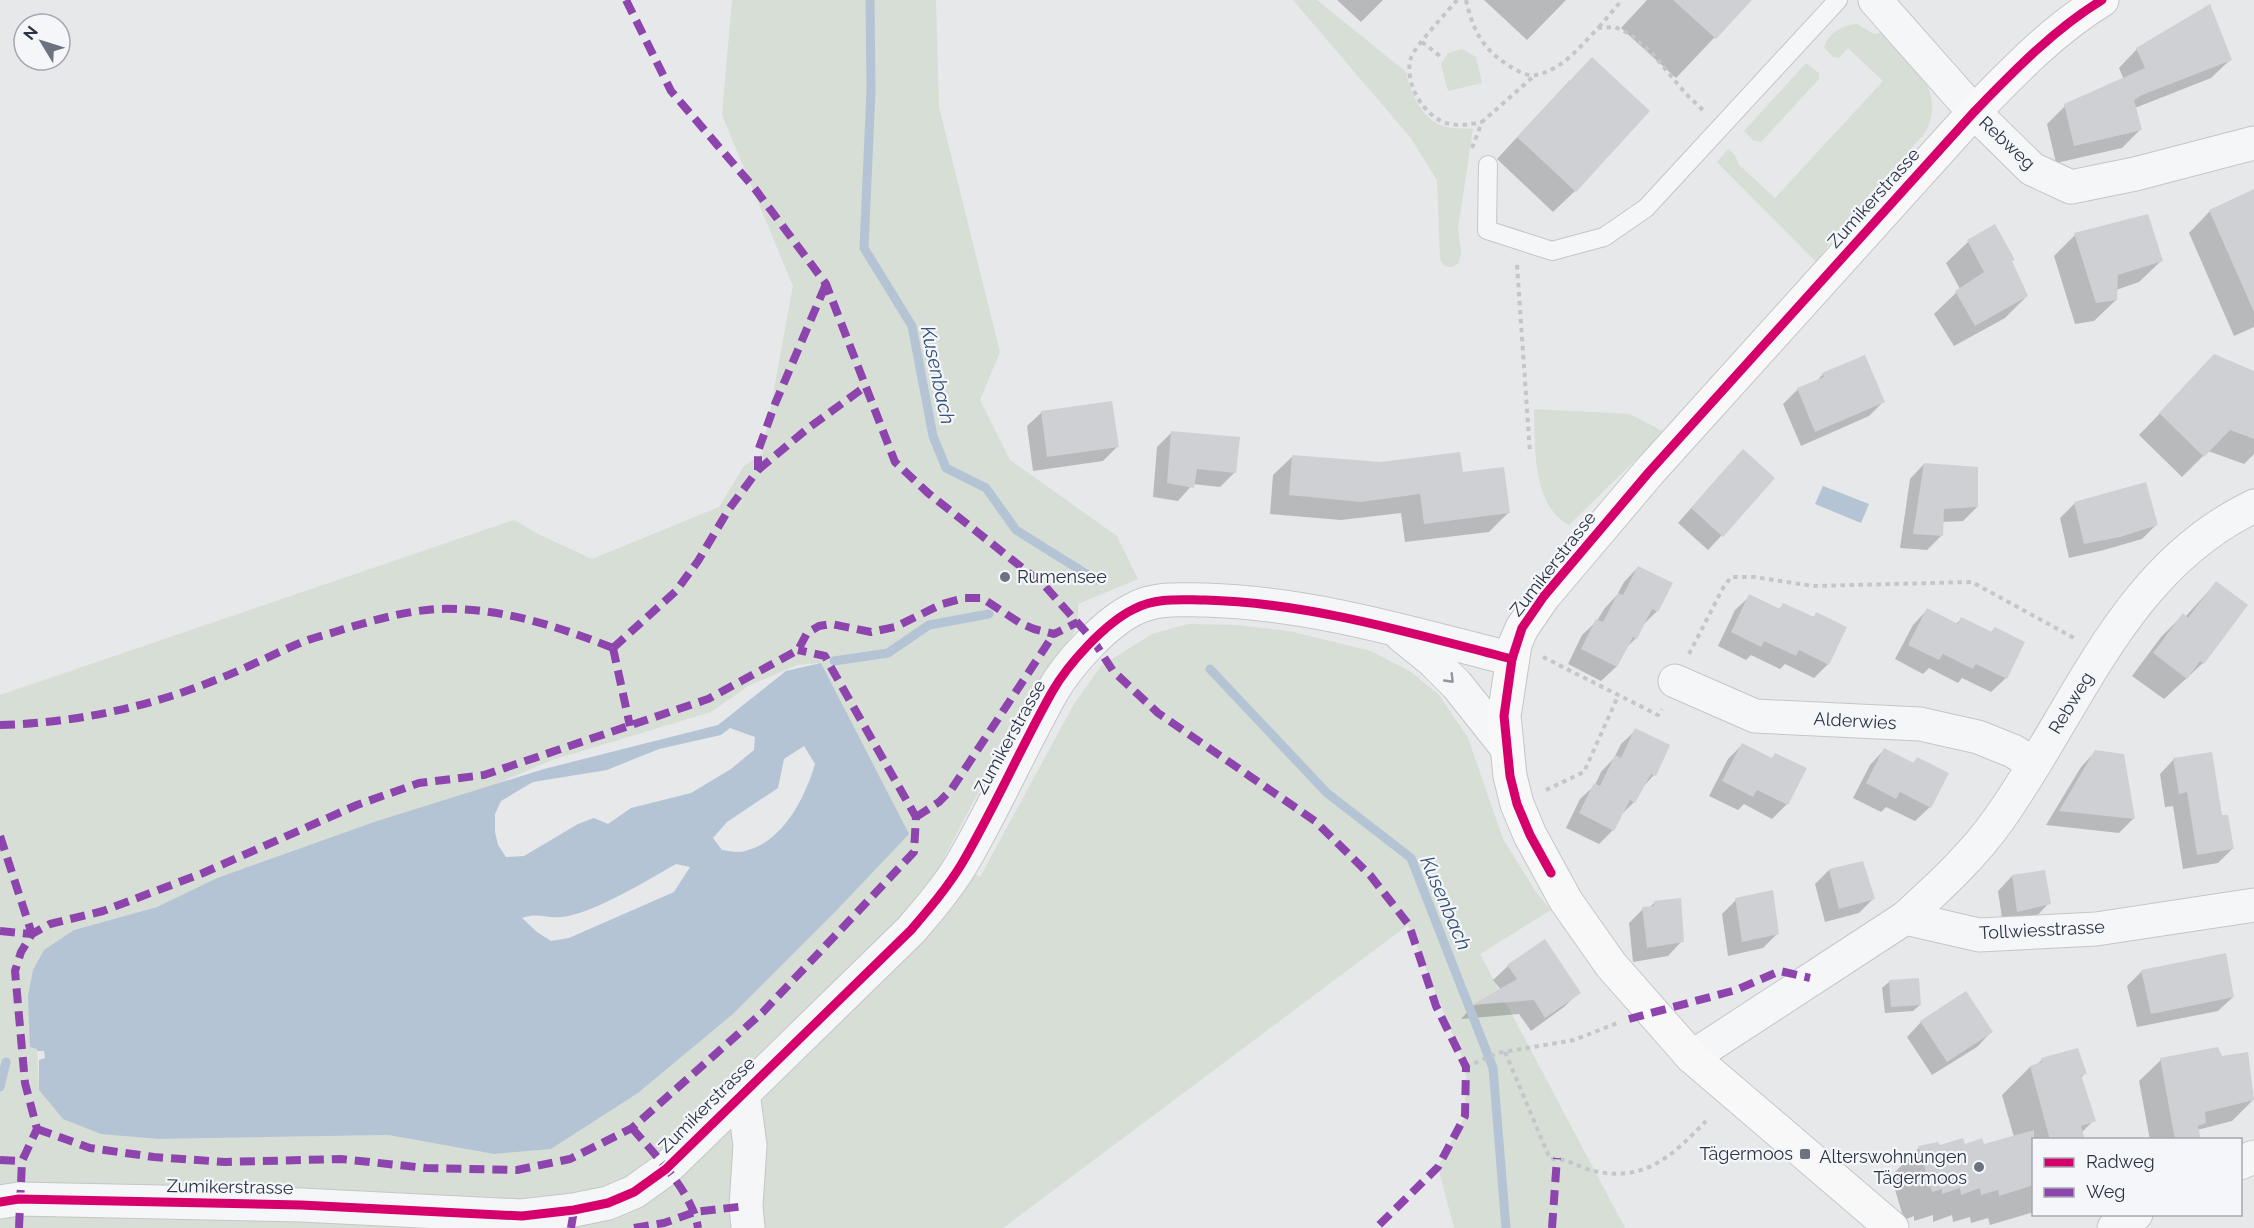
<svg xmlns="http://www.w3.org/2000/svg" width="2254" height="1228" font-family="Raleway,sans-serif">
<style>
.green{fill:#d6ded6;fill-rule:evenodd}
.water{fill:#b4c4d5;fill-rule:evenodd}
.shadow{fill:#0003}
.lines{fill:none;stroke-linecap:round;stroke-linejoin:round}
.stream{stroke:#b4c4d5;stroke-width:9}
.building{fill:#ced0d3}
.lane-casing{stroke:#c4c6c8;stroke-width:20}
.street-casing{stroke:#c4c6c8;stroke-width:35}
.secondary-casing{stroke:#c4c6c8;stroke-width:35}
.path{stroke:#c5c6ca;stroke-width:4;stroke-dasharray:4.5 4.5;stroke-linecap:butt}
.lane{stroke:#f5f6f7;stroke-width:18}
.street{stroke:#f5f6f7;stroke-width:33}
.secondary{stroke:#f8f8f8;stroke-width:33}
.quiet{stroke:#8e44ad;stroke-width:8;stroke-dasharray:15 8;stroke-linecap:butt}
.cycleway-casing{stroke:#f4f6f9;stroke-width:13}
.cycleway{stroke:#d6006c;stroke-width:9}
.oneway{stroke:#90959e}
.poi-dot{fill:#6c737f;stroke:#f4f6f9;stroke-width:2}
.labels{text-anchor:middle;stroke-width:4.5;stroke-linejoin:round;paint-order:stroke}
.street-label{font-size:18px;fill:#2b3445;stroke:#f4f6f9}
.poi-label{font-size:18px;fill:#2b3445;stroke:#f4f6f9;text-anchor:end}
.water-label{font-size:20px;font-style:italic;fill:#34527a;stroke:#f4f6f9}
</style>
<rect width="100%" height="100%" fill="#e6e8ea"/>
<!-- green -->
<g class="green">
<path d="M 732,0 L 936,0 L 939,107 L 1000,352 L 980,400 L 1010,460 L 1117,536 L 1138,579 L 1078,604 L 1078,622 L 1072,637 L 1010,732 L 944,858 L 980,877 L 1074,704 L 1101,666 L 1152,634 L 1188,624 L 1235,625 L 1289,631 L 1371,651 L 1411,672 L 1439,695 L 1468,738 L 1503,839 L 1536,892 L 1551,910 L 1480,954 L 1625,1228 L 1454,1228 L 1438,1167 L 1465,1116 L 1466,1067 L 1408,925 L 1003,1228 L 0,1228 L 0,695 L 514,520 L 540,535 L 592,559 L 719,507 L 744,466 L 762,454 L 793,286 L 722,115 ZM 821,663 L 908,834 L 836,911 L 733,1014 L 638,1093 L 551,1149 L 494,1154 L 388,1135 L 159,1139 L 39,1090 L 37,1049 L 74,930 L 157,907 L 217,878 L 374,822 L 470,795 L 552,760 L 711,712 L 750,685 L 797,665 Z"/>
<path d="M 1293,0 L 1317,0 L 1406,72 C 1410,93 1422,119 1443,126 C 1452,129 1464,128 1473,129 L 1458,228 L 1461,252 L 1459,263 L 1452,267 L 1444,266 L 1440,259 L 1437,180 L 1410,137 Z"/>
<path d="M 1857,24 L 1874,34 L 1884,32 C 1911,64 1948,89 1925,133 L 1846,221 L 1816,262 L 1717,162 L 1728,149 L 1735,155 L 1739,165 L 1775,198 L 1883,81 L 1848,48 L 1839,58 L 1833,57 L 1824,47 C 1829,33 1842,25 1857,24 Z"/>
<polygon points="1462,49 1476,57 1482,83 1448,91 1441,64 1448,53"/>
<polygon points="1806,63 1819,73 1819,79 1761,142 1753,140 1744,131"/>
<path d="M 1534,409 L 1630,414 L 1664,432 L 1569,525 C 1532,506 1535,445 1534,409 Z"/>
</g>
<!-- water -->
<g class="water">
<polygon points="1823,486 1869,504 1861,523 1815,504"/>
<path d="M 821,663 L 909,834 L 836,911 L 733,1014 L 638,1093 L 551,1149 L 494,1154 L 388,1135 L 159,1139 L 101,1134 L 63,1119 L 39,1090 L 39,1060 L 45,1058 L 44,1051 L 37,1051 L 37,1049 L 30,1047 L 28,996 L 33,970 L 44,950 L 74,930 L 157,907 L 217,878 L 374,822 L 544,769 L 718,725 L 786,671 ZM 730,728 L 755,737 L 754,750 L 731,769 L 691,793 L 631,808 L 608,824 L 594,818 L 578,824 L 524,856 L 506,857 L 498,845 L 495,832 L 495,814 L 501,801 L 533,782 L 607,770 L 659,749 L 721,735 ZM 804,746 L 815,764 C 805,798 783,842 745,851 C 739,853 729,851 722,850 L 713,838 L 727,822 L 778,788 L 784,759 ZM 676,864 L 690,867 L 674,892 L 569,938 L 551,941 L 537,932 L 522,918 C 538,912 548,919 563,917 C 596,912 646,881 676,864 Z"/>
</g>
<!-- shadow -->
<g class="shadow">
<polygon points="1337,0 1383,0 1361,22"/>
<polygon points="1484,0 1566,0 1527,40"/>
<polygon points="1647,0 1750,0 1676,78 1621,28"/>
<polygon points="2137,49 2230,60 2211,78 2135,108 2140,130 2122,148 2056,163 2047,124 2065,106 2124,80 2119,68"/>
<polygon points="1570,80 1575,191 1553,212 1497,159"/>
<polygon points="2254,191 2254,327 2234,336 2189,233 2210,211"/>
<polygon points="1995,226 2027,296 2005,318 1954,346 1934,314 1960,289 1946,263 1968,242"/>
<polygon points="2075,235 2161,261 2139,282 2116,290 2116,300 2094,321 2075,324 2054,256"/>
<polygon points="2254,373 2254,454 2244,464 2208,451 2182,477 2139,435 2196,376"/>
<polygon points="1823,374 1883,402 1869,416 1801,446 1783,404 1798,389 1815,383"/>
<polygon points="1042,412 1117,447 1103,461 1033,471 1027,426"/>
<polygon points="1172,432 1235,472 1220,487 1193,484 1178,501 1153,497 1157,447"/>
<polygon points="1293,456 1461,474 1508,513 1489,532 1405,542 1401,513 1341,520 1270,514 1273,475"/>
<polygon points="1924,464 1977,507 1963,521 1942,522 1941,536 1927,550 1900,548 1910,479"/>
<polygon points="1729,465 1722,535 1708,550 1678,523"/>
<polygon points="2145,484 2157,524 2142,539 2104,550 2069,558 2060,518 2074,504"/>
<polygon points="1638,567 1671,583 1657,611 1642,626 1636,638 1625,649 1616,667 1601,681 1568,664 1582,635 1597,621 1604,609 1617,595 1624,582"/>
<polygon points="2216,583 2246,606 2203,663 2164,699 2132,676 2161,637 2183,615 2185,617"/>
<polygon points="1750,596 1778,610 1783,605 1812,618 1817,614 1828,664 1814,678 1785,664 1780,669 1751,655 1746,660 1718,646 1735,610"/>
<polygon points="1927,610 1955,625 1961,619 1990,633 1995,628 2006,678 1991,692 1962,678 1958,683 1929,668 1923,674 1895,659 1913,625"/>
<polygon points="1636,730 1654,775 1642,788 1634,802 1619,817 1613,830 1599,844 1566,828 1580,799 1595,785 1601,772 1614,758 1621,744"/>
<polygon points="1742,745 1771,759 1787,804 1772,819 1744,804 1738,810 1709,796 1728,759"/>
<polygon points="1884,750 1912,764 1917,759 1930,807 1915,821 1886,807 1881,812 1853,798 1870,765"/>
<polygon points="2095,752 2133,819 2119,833 2046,825 2081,767"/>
<polygon points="2174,759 2221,817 2232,849 2218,863 2183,869 2173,806 2165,807 2160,774"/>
<polygon points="1829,870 1873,899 1859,913 1825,922 1815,884"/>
<polygon points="2012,876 2049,903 2035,918 2003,925 1998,891"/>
<polygon points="1736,900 1777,934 1763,948 1728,956 1722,914"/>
<polygon points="1655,902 1682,941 1668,956 1633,962 1629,923 1643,909 1649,908"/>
<polygon points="1544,941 1579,992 1564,1007 1531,1031 1519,1014 1461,1019 1473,1006 1501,990 1493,980 1508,966"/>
<polygon points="2225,954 2233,997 2218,1011 2137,1027 2127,986 2141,972"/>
<polygon points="1889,982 1920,1005 1913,1011 1885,1013 1882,988"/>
<polygon points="1921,1022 1991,1032 1977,1047 1932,1075 1907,1037"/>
<polygon points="2221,1058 2254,1099 2232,1121 2197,1130 2199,1140 2150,1140 2139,1081 2161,1060"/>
<polygon points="2042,1060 2085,1073 2081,1078 2094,1120 2081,1133 2083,1140 2034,1140 2034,1212 1990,1225 1988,1218 1971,1223 1970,1217 1953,1222 1952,1215 1933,1222 1933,1215 1914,1221 1914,1216 1904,1220 1891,1176 1919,1148 1982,1146 2014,1137 2002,1095 2030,1067 2036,1065"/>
</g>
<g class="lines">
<!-- stream -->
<g class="stream">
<polyline points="870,0 871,90 864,248 912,326 933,436 946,468 986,488 1016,530 1096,580"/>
<polyline points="834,661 888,653 929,625 989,614"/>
<polyline points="1210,669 1327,793 1411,858 1493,1068 1506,1228"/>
<polyline points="0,1087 6,1062"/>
</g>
</g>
<!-- building -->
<g class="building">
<polygon points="1673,0 1752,0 1716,39"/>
<polygon points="2210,4 2232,60 2142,95 2134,100 2142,130 2074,146 2064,104 2145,68 2136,48"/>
<polygon points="1592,57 1650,111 1576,192 1517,137"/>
<polygon points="2254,189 2254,312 2209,210"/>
<polygon points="2148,214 2163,261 2118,275 2117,300 2096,303 2074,233"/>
<polygon points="1995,224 2015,260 2012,261 2028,296 1975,326 1955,291 1984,272 1967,240"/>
<polygon points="2214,354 2254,371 2254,439 2230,430 2204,457 2159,413"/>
<polygon points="1865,355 1885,402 1815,432 1797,388 1824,377 1822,373"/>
<polygon points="1112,401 1119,447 1047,457 1041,411"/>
<polygon points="1171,431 1240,437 1236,473 1197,469 1194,488 1167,483"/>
<polygon points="1743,449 1775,478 1723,537 1691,508"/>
<polygon points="1460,452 1463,472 1504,467 1510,513 1424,524 1420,494 1361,502 1289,495 1292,455 1381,462"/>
<polygon points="1924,463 1978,467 1978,507 1944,509 1943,536 1913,534"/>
<polygon points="2146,482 2158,525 2120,537 2084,544 2074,502"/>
<polygon points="1638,566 1673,583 1658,612 1652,609 1637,639 1633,637 1617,667 1581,649 1596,619 1603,622 1618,593 1623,595"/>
<polygon points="2216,581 2248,605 2204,664 2200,661 2187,679 2153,653 2183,613 2188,618"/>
<polygon points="1749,594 1780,609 1783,603 1814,617 1816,612 1847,627 1829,665 1799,650 1796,656 1764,641 1761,647 1731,632"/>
<polygon points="1927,608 1958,624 1961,617 1992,632 1995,627 2025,642 2007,679 1976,664 1973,669 1943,654 1939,660 1908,645"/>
<polygon points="1635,728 1670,745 1656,776 1651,774 1635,803 1630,800 1614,831 1579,813 1594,783 1600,786 1615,755 1621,758"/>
<polygon points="1742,743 1772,758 1775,753 1807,768 1788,805 1757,790 1753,797 1722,781"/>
<polygon points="1884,748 1914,763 1917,757 1949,773 1931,808 1900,792 1896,799 1866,783"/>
<polygon points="2095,750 2124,754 2135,819 2059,811"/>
<polygon points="2212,752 2222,815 2228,815 2234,849 2197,855 2187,792 2179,794 2173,758"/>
<polygon points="1863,861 1875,899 1839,909 1829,869"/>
<polygon points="2045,870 2051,904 2017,912 2012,875"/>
<polygon points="1773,890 1779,934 1742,942 1735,898"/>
<polygon points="1681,898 1684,942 1647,948 1642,907 1654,906 1654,901"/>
<polygon points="1545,939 1581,993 1545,1018 1534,1000 1472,1005 1517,979 1507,965"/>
<polygon points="2226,953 2234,997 2151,1014 2141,970"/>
<polygon points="1919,978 1921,1005 1891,1007 1889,980"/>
<polygon points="1966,991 1993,1032 1947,1062 1920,1021"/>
<polygon points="2218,1047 2222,1056 2248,1052 2254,1100 2205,1112 2206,1123 2198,1126 2201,1140 2175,1140 2160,1058"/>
<polygon points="2078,1048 2087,1074 2081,1075 2096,1121 2081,1126 2085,1140 2050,1140 2030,1066 2042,1062 2041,1058"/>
<polygon points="2034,1130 2034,1185 1999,1196 1998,1190 1981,1195 1980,1188 1961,1195 1960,1188 1942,1194 1942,1189 1932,1192 1918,1146 1938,1142 1940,1145 1963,1138 1965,1144 1982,1138 1984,1144"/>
</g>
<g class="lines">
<!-- lane casing -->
<g class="lane-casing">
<polyline id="lane" points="1488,165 1487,230 1552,251 1604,237 1646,208 1838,0"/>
</g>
<!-- street casing -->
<g class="street-casing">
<g id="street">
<polyline points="1875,0 1974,112 2032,169 2071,187 2135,174 2254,143"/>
<polyline points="1401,635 1433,661 1457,685 1507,748"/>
<polyline points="1675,681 1755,716 1920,724 1978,737 2013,751 2034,764"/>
<path d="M 1905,918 C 1939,887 1973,856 1999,819 C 2078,708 2123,569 2254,506"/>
<polyline points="1692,1057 1905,918 1979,935 2096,929 2254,905"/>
<polyline points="743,1093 750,1145 746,1206 748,1228"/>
<polyline points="2240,1163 2254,1157"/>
<path d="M 0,1202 L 19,1199 L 301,1205 L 522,1216 L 574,1210 L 608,1203 L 634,1192 L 666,1169 L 911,930 C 929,909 947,888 961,865 C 994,809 1020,749 1052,692 C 1068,664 1105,623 1134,609 C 1157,597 1181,600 1205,600 C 1311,603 1410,633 1512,659"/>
<polyline points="2114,1228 2136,1214"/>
</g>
</g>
<!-- secondary casing -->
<g class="secondary-casing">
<path id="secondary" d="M 1892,1228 L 1692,1057 L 1611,965 L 1566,901 L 1530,835 L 1517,804 L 1510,776 L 1504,716 L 1515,644 L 1522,628 L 1544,596 L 1649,472 L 1974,112 C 2014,71 2053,30 2102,0"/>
</g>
<!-- path -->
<g class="path">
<path d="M 1457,0 C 1448,11 1414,47 1411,58 C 1403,83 1425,119 1450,124 C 1461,126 1471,124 1482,122"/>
<path d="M 1466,0 C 1473,31 1483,50 1511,67 C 1517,71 1529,77 1536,75 C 1562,70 1581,46 1598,28 L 1615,27 L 1630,34 L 1652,53 L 1686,94 L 1705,112"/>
<polyline points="1599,27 1622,0"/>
<polyline points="1422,42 1440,56"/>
<polyline points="1472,148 1482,122 1534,76"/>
<polyline points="1517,265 1530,453"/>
<polyline points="1689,654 1723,588 1731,577 1754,577 1813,586 1972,582 2074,638"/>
<polyline points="1543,657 1658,715 1662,709"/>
<polyline points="1546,790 1584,772 1618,696"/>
<path d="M 1505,1052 L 1550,1159 C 1564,1157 1577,1166 1590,1170 C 1644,1184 1672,1156 1706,1121"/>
<polyline points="1466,1067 1498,1053 1574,1040 1620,1022"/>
</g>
<!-- lane -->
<use href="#lane" class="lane"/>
<!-- street -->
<use href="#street" class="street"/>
<!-- secondary -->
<use href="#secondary" class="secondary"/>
<!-- quiet -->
<g class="quiet">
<polyline points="626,0 671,91 755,189 826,284 895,462 928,493 1044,585 1093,640 1113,671 1158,713 1315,821 1370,875 1409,925 1436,1006 1466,1067 1465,1116 1438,1167 1376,1228"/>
<polyline points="758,470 807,429 866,386"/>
<polyline points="613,648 676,591 698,561 729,509 758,470 758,451 775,404 826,284"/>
<polyline points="613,648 630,726"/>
<path d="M 0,725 C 72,723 146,708 213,681 C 243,670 271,655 300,643 C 314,637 330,634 344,629 C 375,620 405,611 437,609 C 499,607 557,626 613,648"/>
<polyline points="916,817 939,802 951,790 1054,634"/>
<polyline points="0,836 32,934"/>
<polyline points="0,931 32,934"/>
<polyline points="1629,1019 1736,990 1780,971 1810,978"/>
<path d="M 632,1128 C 655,1155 693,1193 698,1228"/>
<polyline points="37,1129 90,1148 154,1157 225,1162 341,1159 426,1168 517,1170 570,1159 632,1128 763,1012 914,852 916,817 828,662 825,656 798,650"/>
<polyline points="0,1160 22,1161"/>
<polyline points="19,1228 22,1161 37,1129 25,1083 15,971 21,952 32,934 50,924 103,911 203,873 357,805 419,783 484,775 708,699 798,650 807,633 819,626 831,624 871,632 895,627 942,604 965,598 982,598 1020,623 1034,629 1054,634 1078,622"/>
<polyline points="571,1228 574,1210"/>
<polyline points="634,1228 664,1223 695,1212 746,1206"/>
<polyline points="1552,1228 1557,1158"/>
</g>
<!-- cycleway casing -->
<g class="cycleway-casing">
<g id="cycleway">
<path d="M 1551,873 L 1530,835 L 1517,804 L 1510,776 L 1504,716 L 1512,659 L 1522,628 L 1544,596 L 1649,472 L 1974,112 C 2014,71 2053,30 2102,0"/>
<path d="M 0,1202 L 19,1199 L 301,1205 L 522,1216 L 574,1210 L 608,1203 L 634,1192 L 666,1169 L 911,930 C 929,909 947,888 961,865 C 994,809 1020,749 1052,692 C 1068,664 1105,623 1134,609 C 1157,597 1181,600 1205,600 C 1311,603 1410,633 1512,659"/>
</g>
</g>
<!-- cycleway -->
<use href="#cycleway" class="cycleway"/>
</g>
<!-- one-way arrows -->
<defs><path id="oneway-chevron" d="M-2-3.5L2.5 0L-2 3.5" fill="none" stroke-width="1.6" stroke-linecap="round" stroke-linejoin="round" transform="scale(1.5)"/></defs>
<use class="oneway" href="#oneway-chevron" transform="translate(1450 679) rotate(46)"/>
<!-- markers -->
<g class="poi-dot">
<circle cx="1005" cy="577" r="6"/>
<rect x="1799" y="1148" width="12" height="12" rx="3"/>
<circle cx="1979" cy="1167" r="6"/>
</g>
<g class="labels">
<!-- street labels -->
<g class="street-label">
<text transform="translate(2007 143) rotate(43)" y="6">Rebweg</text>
<text transform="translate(1874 198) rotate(-48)" y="6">Zumikerstrasse</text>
<text transform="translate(1553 564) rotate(-52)" y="6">Zumikerstrasse</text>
<text transform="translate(2071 703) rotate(-59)" y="6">Rebweg</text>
<text transform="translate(1855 721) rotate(3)" y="6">Alderwies</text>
<text transform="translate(1010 737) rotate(-61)" y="6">Zumikerstrasse</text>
<text transform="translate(2042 930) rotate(-3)" y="6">Tollwiesstrasse</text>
<text transform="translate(707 1105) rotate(-45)" y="6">Zumikerstrasse</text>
<text transform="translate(230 1187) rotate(1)" y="6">Zumikerstrasse</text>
</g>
<!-- poi labels -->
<g class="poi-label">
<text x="1017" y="583" text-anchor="start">Rumensee</text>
<text x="1793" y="1160">Tägermoos</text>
<text x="1967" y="1163">Alterswohnungen<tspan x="1967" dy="21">Tägermoos</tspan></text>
</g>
<!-- water labels -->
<g class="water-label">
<text transform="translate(938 375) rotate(78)" y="7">Kusenbach</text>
<text transform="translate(1446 903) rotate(67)" y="7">Kusenbach</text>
</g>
</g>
<!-- legend -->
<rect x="2032" y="1138" width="210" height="78" fill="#f4f6f9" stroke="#a4a8b1" stroke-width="1.5"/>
<rect x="2044" y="1158" width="30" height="9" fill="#d6006c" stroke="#a4a8b1" stroke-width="1.5"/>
<text x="2086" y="1168" font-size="18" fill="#2b3445">Radweg</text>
<rect x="2044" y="1188" width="30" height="9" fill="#8e44ad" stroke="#a4a8b1" stroke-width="1.5"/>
<text x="2086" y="1198" font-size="18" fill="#2b3445">Weg</text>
<!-- north arrow -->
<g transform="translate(42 42) rotate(308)"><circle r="28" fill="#f4f6f9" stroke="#a4a8b1" stroke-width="1.5"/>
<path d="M0-4.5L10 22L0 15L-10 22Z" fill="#6c737f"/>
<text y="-9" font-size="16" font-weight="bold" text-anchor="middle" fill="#2b3445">N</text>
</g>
</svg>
